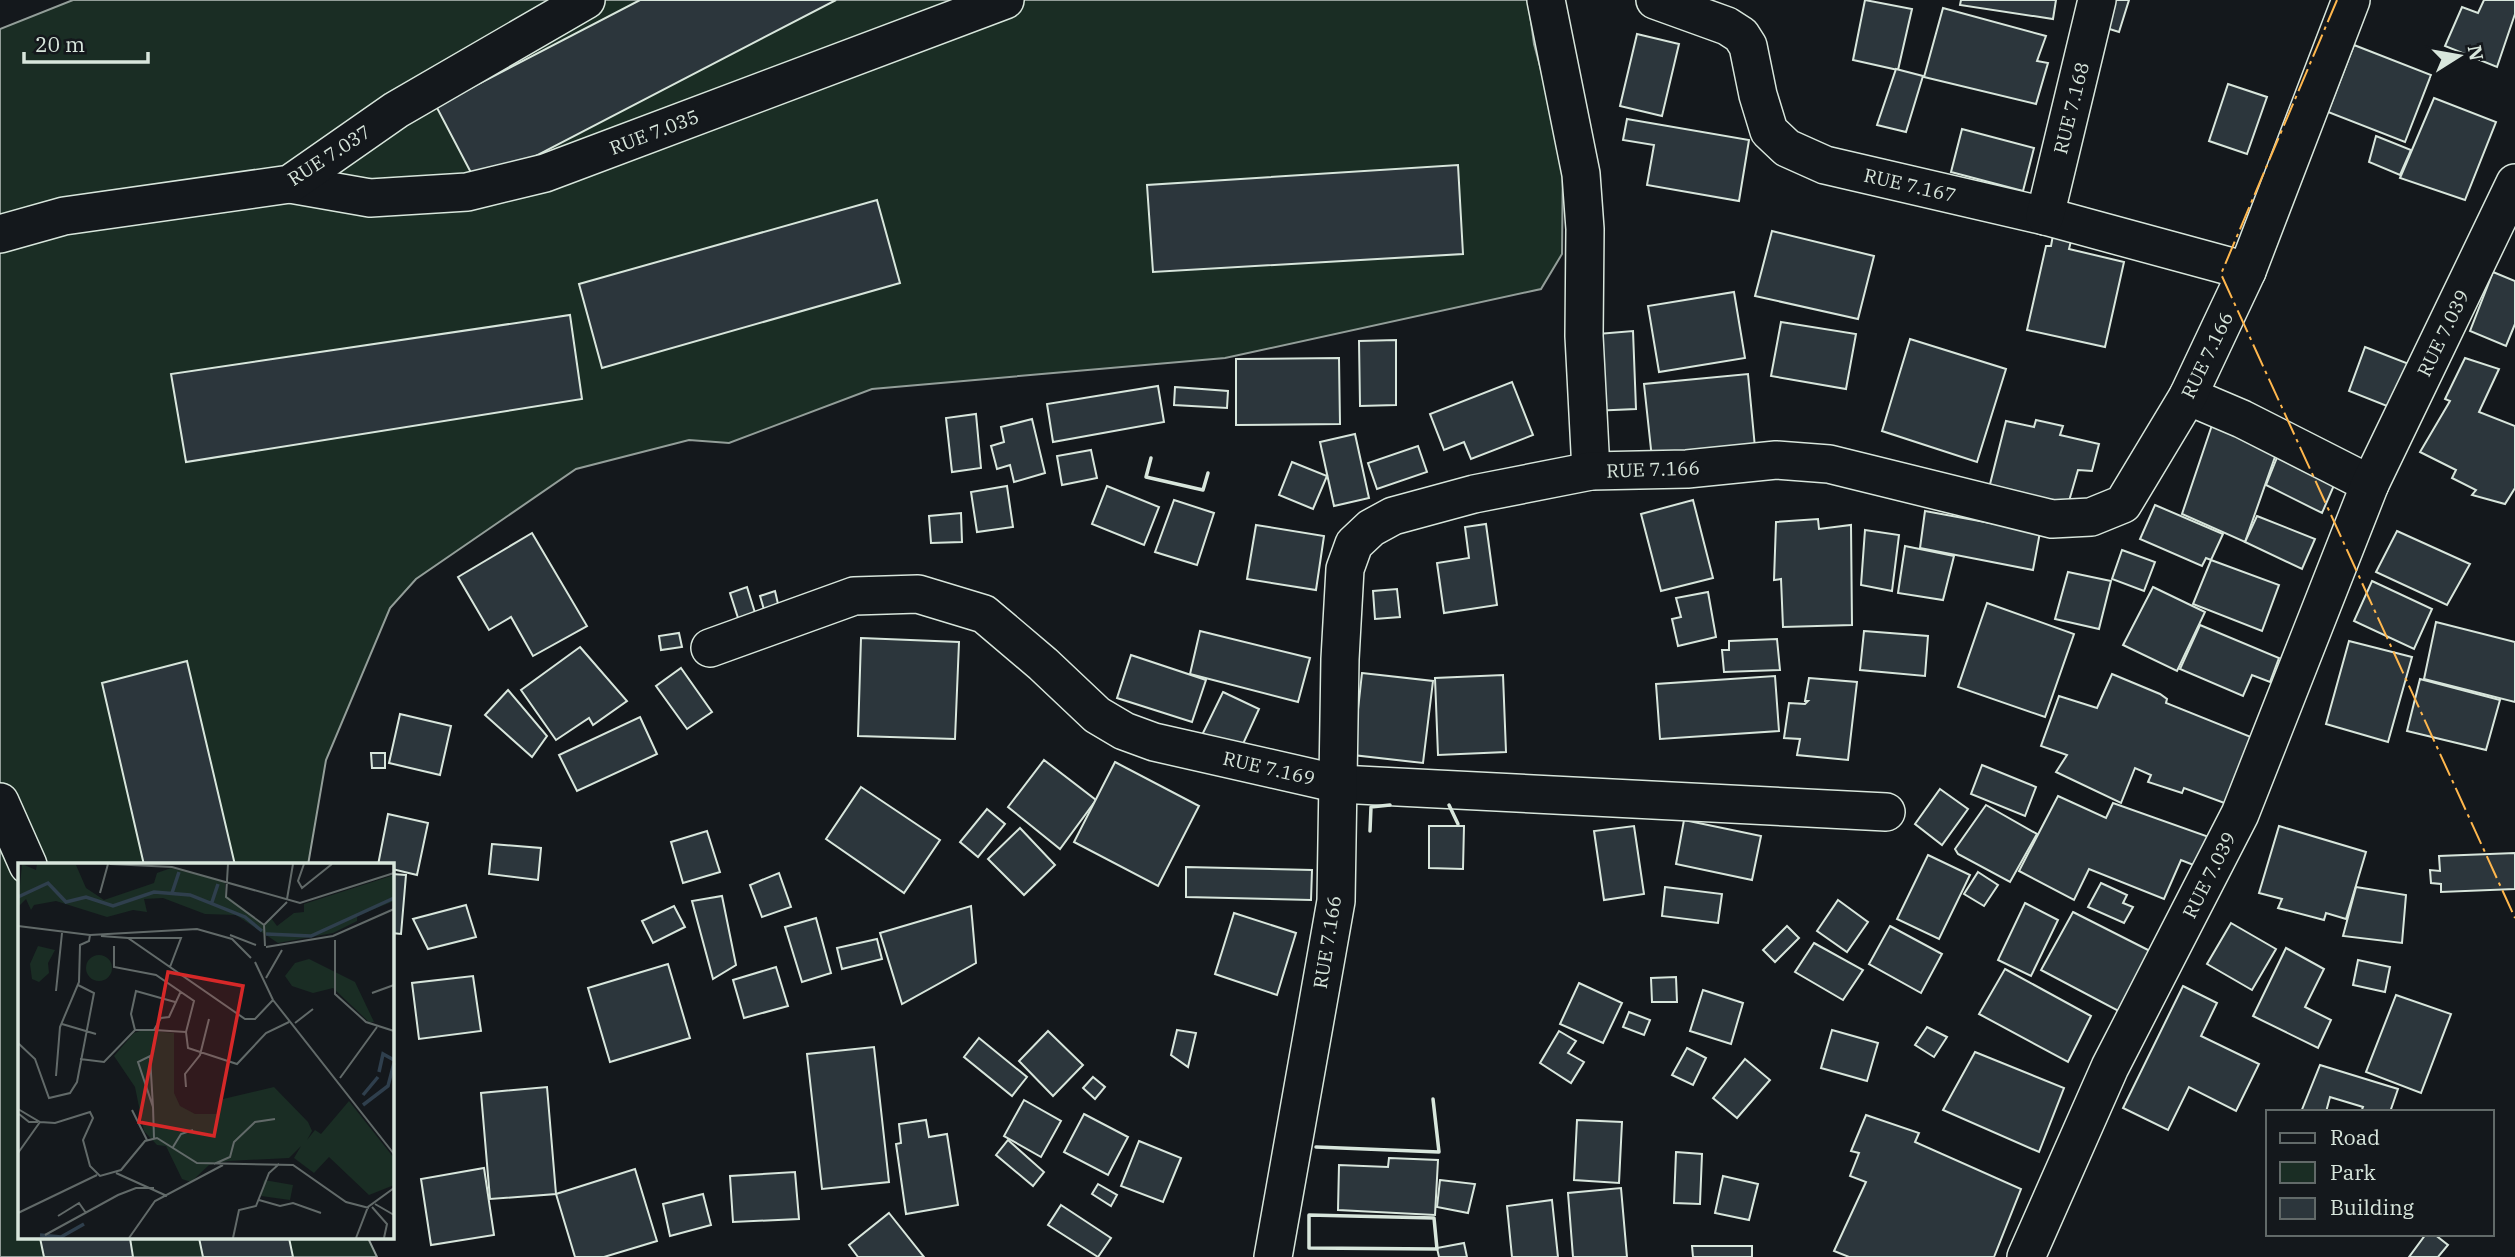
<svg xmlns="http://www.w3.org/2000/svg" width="2515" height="1257" font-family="'IBM Plex Serif',serif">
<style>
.green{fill:#1a2d24;stroke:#939e99;stroke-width:2}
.building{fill:#2c363c;stroke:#d8e6dc;stroke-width:2}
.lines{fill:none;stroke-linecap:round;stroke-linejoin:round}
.minor-casing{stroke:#d8e6dc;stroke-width:40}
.minor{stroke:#14181c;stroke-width:37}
.wall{stroke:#d8e6dc;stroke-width:3.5}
.power{stroke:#ffb74d;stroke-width:2;stroke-dasharray:24 5 3.5 5;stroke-linecap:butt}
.labels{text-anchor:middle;stroke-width:5;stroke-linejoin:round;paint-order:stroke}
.street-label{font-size:19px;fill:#d8e6dc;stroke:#14181c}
.inset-river{fill:none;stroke:#2f3f4d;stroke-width:3.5}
.inset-road{fill:none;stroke:#626a69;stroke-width:2}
.view{fill:#d62828;fill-opacity:0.15;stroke:#d62828;stroke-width:3.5}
.inset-edge{fill:none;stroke:#d8e6dc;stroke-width:3.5}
</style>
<rect width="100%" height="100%" fill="#14181c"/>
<!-- green -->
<polygon class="green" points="73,0 1528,0 1534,44 1563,151 1562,254 1541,289 1225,358 872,389 729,443 689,440 576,469 416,579 390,608 326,760 308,865 19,865 19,1238 368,1238 377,1257 0,1257 0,29"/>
<!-- building -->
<g class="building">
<polygon points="640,0 836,0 478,186 436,106"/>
<polygon points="1865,0 1912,9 1898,70 1853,60"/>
<polygon points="1961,0 2056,0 2053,19 1960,5"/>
<polygon points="2105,0 2129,0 2119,32 2097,25"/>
<polygon points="2484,0 2515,0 2515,14 2497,67 2445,46 2462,7 2478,13"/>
<polygon points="1943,8 2046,36 2037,61 2048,63 2036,104 1924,77"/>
<polygon points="1637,34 1679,44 1662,116 1620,106"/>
<polygon points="2354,45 2431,75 2405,142 2328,112"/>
<polygon points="1896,69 1923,76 1906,132 1877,125"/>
<polygon points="2228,84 2267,97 2247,154 2209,141"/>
<polygon points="2434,98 2496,122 2465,200 2400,178"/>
<polygon points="1627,119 1749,140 1739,201 1647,185 1654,145 1623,140"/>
<polygon points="1962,129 2034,148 2023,191 1951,172"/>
<polygon points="2376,136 2411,150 2400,175 2369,162"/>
<polygon points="1458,165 1463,254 1153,272 1147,185"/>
<polygon points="877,200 900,283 602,368 579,284"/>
<polygon points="1772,231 1874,256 1858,319 1755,296"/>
<polygon points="2053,235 2072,237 2069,249 2124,262 2105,347 2027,330 2046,246 2051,246"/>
<polygon points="2493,272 2515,281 2515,324 2506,346 2470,331"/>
<polygon points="1734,292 1745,358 1659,372 1648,306"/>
<polygon points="570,315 582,399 186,462 171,374"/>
<polygon points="1781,322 1856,334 1846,389 1771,376"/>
<polygon points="1633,331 1636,409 1591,411 1586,335"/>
<polygon points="1910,339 2006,369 1977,462 1882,431"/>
<polygon points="1396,340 1396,405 1360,406 1359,341"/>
<polygon points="2365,347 2409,364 2392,408 2349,391"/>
<polygon points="1339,358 1340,424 1236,425 1236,359"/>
<polygon points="2465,358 2499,369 2479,412 2515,426 2515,488 2505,504 2472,495 2476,490 2452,478 2456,470 2420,452 2450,401 2445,399"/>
<polygon points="1748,374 1756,458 1653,468 1644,384"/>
<polygon points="1512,382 1533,435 1471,459 1464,442 1444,450 1430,414"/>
<polygon points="1158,386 1164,422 1053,442 1047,404"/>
<polygon points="1175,387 1228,391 1227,408 1174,405"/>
<polygon points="976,414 981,468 952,472 946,418"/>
<polygon points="1032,419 1045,473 1014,482 1010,465 997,469 991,446 1004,442 1001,427"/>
<polygon points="2036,420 2063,426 2060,435 2099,444 2092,471 2078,470 2067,508 1989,488 2006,421 2034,427"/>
<polygon points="2212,425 2276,454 2245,542 2182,514"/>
<polygon points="1355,434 1369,498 1334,506 1320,442"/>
<polygon points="1418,446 1427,472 1377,489 1368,463"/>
<polygon points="1091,450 1097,478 1062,485 1057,456"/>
<polygon points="2278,455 2335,483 2322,513 2266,485"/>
<polygon points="1292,462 1327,476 1313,509 1279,495"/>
<polygon points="1007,486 1013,527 977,532 971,492"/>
<polygon points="1107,486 1159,507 1144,545 1092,524"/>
<polygon points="1174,500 1214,513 1197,565 1155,552"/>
<polygon points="1693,500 1713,578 1661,591 1641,514"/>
<polygon points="2155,505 2223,534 2211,560 2206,558 2202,566 2140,539"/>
<polygon points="1925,511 2040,532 2033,570 1920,548"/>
<polygon points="961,513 962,542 931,543 929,516"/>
<polygon points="2257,516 2315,539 2302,569 2245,542"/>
<polygon points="1818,519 1819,529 1851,525 1852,625 1783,627 1781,579 1774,580 1776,522"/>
<polygon points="1486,524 1497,605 1444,613 1437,563 1469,558 1465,527"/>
<polygon points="1256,525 1324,536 1316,590 1247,579"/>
<polygon points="1865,530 1899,535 1892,591 1861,585"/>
<polygon points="2397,531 2470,564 2447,605 2376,572"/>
<polygon points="532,533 587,626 533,656 511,617 489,630 458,577"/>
<polygon points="1905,546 1954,556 1943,600 1898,593"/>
<polygon points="2122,550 2155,562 2144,591 2112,579"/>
<polygon points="2211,560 2279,585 2262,631 2193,604"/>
<polygon points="2068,572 2111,581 2099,629 2055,619"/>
<polygon points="2372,581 2432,609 2414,649 2354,621"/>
<polygon points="747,587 756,616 739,621 730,593"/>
<polygon points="2153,587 2205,612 2177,671 2123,645"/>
<polygon points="1397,589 1400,617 1375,619 1373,591"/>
<polygon points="775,591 779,608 765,613 760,596"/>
<polygon points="1708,592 1716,637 1678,646 1672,619 1681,617 1676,598"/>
<polygon points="1987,603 2074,634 2045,717 1958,687"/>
<polygon points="2436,622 2515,642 2515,702 2424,679"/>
<polygon points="2200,625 2279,658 2270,682 2252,675 2243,696 2180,669"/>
<polygon points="1200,631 1310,658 1298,702 1190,674"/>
<polygon points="1864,631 1928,636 1925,676 1860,670"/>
<polygon points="679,633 682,647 661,650 659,636"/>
<polygon points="861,638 959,642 955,739 858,736"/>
<polygon points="1777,639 1780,670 1724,672 1722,650 1729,650 1729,641"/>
<polygon points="2349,641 2412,657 2388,742 2326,724"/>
<polygon points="580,647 627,701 593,725 589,718 556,740 521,690"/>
<polygon points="1131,655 1206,680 1192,722 1117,698"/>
<polygon points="187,661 235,865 144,865 102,683"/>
<polygon points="681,668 712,712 687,729 656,686"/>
<polygon points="1362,673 1433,681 1423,763 1353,755"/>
<polygon points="2112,674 2160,694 2167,699 2166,703 2251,737 2227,804 2184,788 2182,793 2148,782 2151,775 2135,768 2121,803 2056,772 2067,755 2041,746 2059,696 2097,708"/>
<polygon points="1503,675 1506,752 1438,755 1435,678"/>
<polygon points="1775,676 1779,731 1660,739 1656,684"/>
<polygon points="1809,678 1857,682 1848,760 1797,755 1800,739 1784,738 1789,703 1805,704 1808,701 1805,701"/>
<polygon points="2420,679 2500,700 2486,750 2407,731"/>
<polygon points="508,690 547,736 532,757 485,715"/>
<polygon points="1223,692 1259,709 1238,755 1201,737"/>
<polygon points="400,714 451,726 440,775 389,763"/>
<polygon points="640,717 657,754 577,791 559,755"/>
<polygon points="371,753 385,753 385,768 372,768"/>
<polygon points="1044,760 1096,800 1060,849 1008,807"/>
<polygon points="1115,762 1199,806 1158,886 1074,842"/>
<polygon points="1982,765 2036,787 2025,816 1971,794"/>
<polygon points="861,787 940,840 904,893 826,839"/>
<polygon points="1940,789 1968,809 1942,845 1915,824"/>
<polygon points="2058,796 2106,818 2113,803 2209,837 2196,866 2181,860 2164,899 2089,869 2074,900 2019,871"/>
<polygon points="1986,805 2037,834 2010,882 1958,854 1955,849"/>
<polygon points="987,809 1005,824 978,857 960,842"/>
<polygon points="388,814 428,823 417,875 392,869 392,865 378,865"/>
<polygon points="1684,820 1761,836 1752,880 1676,864"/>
<polygon points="1429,826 1464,826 1463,869 1429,868"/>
<polygon points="1634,826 1644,894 1604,900 1594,831"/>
<polygon points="2279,826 2366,852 2346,919 2326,913 2324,920 2278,908 2282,899 2259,893"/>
<polygon points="1020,828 1055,865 1024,895 988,859"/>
<polygon points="707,831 720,872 683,883 671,842"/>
<polygon points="492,844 541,848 538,880 489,874"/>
<polygon points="2515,853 2515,889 2441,892 2441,884 2431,883 2430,870 2440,871 2439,856"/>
<polygon points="1928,855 1970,875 1939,939 1897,919"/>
<polygon points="1186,867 1312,870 1311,900 1186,897"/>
<polygon points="1978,872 1998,885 1984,906 1964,894"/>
<polygon points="779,873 791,907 762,917 750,885"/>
<polygon points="392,874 406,875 401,934 392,933"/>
<polygon points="2101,883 2127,895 2123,903 2133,907 2124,923 2088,907"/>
<polygon points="1665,887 1722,894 1718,923 1662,916"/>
<polygon points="2356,887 2406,895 2402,943 2343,936"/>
<polygon points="722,896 736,965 713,979 692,901"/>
<polygon points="1838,900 1868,922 1847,952 1817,931"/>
<polygon points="2025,903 2058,920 2031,976 1998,960"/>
<polygon points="466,905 476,937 428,949 413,919"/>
<polygon points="674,906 685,927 653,943 642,921"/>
<polygon points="971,906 976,963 902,1004 880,933"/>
<polygon points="2073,912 2158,955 2126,1015 2041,970"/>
<polygon points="1234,913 1296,933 1277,995 1215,974"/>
<polygon points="816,918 831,973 802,982 785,927"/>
<polygon points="2231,923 2276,949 2252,990 2207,964"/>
<polygon points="1787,926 1799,938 1775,962 1763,950"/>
<polygon points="1890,926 1942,954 1921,993 1869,964"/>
<polygon points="877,939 882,959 842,969 837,948"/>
<polygon points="1814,943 1863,970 1843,1000 1795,972"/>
<polygon points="2286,948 2324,969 2305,1007 2331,1020 2318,1048 2253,1016"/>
<polygon points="2358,960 2390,967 2385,992 2353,985"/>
<polygon points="668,964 690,1038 610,1062 588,988"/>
<polygon points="776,967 788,1006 744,1018 733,980"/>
<polygon points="2005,969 2091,1016 2068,1062 1979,1014"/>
<polygon points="473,976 481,1031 419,1039 412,983"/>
<polygon points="1676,977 1677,1002 1652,1002 1651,978"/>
<polygon points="1579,983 1622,1003 1603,1043 1560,1024"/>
<polygon points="2183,986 2217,1003 2201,1036 2259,1064 2236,1111 2189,1087 2168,1130 2123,1108"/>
<polygon points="1703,990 1743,1003 1731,1044 1690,1031"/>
<polygon points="2396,995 2451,1014 2421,1093 2366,1072"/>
<polygon points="1629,1012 1650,1020 1644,1035 1623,1027"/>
<polygon points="1927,1027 1947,1037 1934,1057 1915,1045"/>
<polygon points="1177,1030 1196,1033 1188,1067 1171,1055"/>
<polygon points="1832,1030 1878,1043 1867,1081 1821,1068"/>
<polygon points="1048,1031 1083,1065 1053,1096 1019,1061"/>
<polygon points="1559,1031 1576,1041 1568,1053 1584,1062 1571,1083 1540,1063"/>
<polygon points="979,1038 1027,1077 1012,1096 964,1057"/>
<polygon points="874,1047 889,1182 822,1189 807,1054"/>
<polygon points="1687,1048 1706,1058 1693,1085 1672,1075"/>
<polygon points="1975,1052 2064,1088 2039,1152 1943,1110"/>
<polygon points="1745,1059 1770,1080 1737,1118 1713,1098"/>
<polygon points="2320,1065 2398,1089 2390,1112 2361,1112 2363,1107 2330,1097 2326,1112 2301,1112"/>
<polygon points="1093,1077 1105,1087 1095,1099 1083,1088"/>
<polygon points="547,1087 556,1194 490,1199 481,1093"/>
<polygon points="1024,1100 1061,1121 1041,1157 1004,1136"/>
<polygon points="1084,1114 1128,1137 1108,1175 1064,1152"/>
<polygon points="1866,1115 1919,1133 1915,1142 2021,1189 1994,1257 1849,1257 1834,1251 1866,1182 1850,1176 1859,1153 1851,1151"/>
<polygon points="926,1120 929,1137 947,1134 958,1205 906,1214 896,1144 901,1143 899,1124"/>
<polygon points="1577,1120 1622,1122 1619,1183 1574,1180"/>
<polygon points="1008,1140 1044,1172 1033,1186 996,1155"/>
<polygon points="1139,1141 1181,1158 1163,1202 1121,1186"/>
<polygon points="1676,1152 1702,1154 1700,1204 1674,1203"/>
<polygon points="1389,1158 1438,1160 1435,1215 1338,1210 1339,1165 1388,1167"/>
<polygon points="484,1168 494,1235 431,1245 421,1179"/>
<polygon points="635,1169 657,1241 604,1257 575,1257 556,1194"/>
<polygon points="795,1172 799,1219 733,1222 730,1176"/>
<polygon points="1723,1176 1758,1184 1749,1220 1715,1213"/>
<polygon points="1440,1180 1475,1184 1468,1213 1437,1207"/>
<polygon points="1098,1184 1117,1195 1111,1206 1092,1194"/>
<polygon points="1621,1188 1627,1257 1573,1257 1568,1193"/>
<polygon points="703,1194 711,1225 670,1236 663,1204"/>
<polygon points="1552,1200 1558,1257 1512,1257 1507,1206"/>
<polygon points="1061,1205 1111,1238 1098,1257 1048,1225"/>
<polygon points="889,1213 924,1257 858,1257 849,1245"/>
<polygon points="2426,1234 2434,1234 2448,1245 2438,1257 2409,1257"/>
<polygon points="40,1238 130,1238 133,1257 44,1257"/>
<polygon points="199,1238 289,1238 293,1257 203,1257"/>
<polygon points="1464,1243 1467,1257 1439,1257 1437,1248"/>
<polygon points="1692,1246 1752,1246 1752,1257 1693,1257"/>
</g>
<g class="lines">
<!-- minor casing -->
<g class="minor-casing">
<g id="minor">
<polyline points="1546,0 1581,174 1585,229 1584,336 1591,471"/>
<polyline points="1655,0 1727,26 1741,35 1748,46 1758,95 1769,131 1787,148 1825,165 2045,216 2247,271"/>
<polyline points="290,184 370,198 467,192 545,173 1005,0"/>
<polyline points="2045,216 2097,0"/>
<polyline points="0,234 64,216 290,184 396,110 586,0"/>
<polyline points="2188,396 2242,419 2370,484"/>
<polyline points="710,648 854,596 918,594 984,614 1043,664 1097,715 1124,731 1154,742 1339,784 1886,812"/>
<polyline points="0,802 28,865"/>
<polyline points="1273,1257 1336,901 1340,659 1345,569 1354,544 1371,528 1393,516 1474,494 1591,471 1687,469 1776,460 1829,464 2052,519 2091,517 2123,504 2188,396 2247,271 2351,0"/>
<polyline points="2026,1257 2110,1067 2240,814 2370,484 2515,183"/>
</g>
</g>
<!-- minor -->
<use href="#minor" class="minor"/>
<!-- wall -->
<g class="wall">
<polyline points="1151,458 1146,477 1203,490 1208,473"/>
<polyline points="1449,805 1458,824"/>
<polyline points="1370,831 1371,807 1390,805"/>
<polyline points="1316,1147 1439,1152 1433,1099"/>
<polygon points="1309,1215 1434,1218 1437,1249 1309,1248"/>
</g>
<!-- power -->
<polyline class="power" points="2337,0 2221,274 2515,918"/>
</g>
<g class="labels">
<!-- street labels -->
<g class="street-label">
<text transform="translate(2071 108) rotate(-76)" y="7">RUE 7.168</text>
<text transform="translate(654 132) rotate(-21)" y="7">RUE 7.035</text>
<text transform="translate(329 155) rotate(-33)" y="7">RUE 7.037</text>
<text transform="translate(1910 185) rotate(13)" y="7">RUE 7.167</text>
<text transform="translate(2443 333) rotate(-64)" y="7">RUE 7.039</text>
<text transform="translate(2207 355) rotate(-64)" y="7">RUE 7.166</text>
<text transform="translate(1653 469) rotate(-2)" y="7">RUE 7.166</text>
<text transform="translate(1269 768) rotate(13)" y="7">RUE 7.169</text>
<text transform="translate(2209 875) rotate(-63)" y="7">RUE 7.039</text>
<text transform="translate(1327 942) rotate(-81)" y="7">RUE 7.166</text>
</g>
</g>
<!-- overview -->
<g transform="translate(18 863)">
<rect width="376" height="376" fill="#14181c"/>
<path d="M 4,1 L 18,7 L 19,1 L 58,2 L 68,25 L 86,37 L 136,20 L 139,10 L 153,5 L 207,19 L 207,31 L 246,62 L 253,55 L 259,63 L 276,50 L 286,49 L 286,41 L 376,12 L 376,38 L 339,53 L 339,58 L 315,70 L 260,80 L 218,52 L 187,51 L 145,35 L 126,36 L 129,49 L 115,47 L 89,54 L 38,38 L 16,42 L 13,47 L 8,36 L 0,44 ZM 20,83 L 37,87 L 30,100 L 31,110 L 21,119 L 14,116 L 12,101 ZM68 105a13 13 0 1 1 26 0a13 13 0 1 1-26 0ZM 291,96 L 337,119 L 356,159 L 351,159 L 315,125 L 295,130 L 274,123 L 267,113 L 277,100 ZM 125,167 L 156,170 L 156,230 L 162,243 L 177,251 L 201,251 L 205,236 L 256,224 L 290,259 L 294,268 L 289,277 L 297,267 L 303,271 L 331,238 L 376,295 L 376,322 L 351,332 L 311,294 L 296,310 L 276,295 L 283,283 L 271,295 L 210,298 L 191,302 L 173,319 L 164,316 L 148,283 L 139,282 L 126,268 L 117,224 L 96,193 L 116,170 ZM 246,317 L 275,322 L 272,337 L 243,333 Z" fill="#1a2d24"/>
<path class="inset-river" d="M 154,30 L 161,9M 0,34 L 30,20 L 48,39 L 68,34 L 95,43 L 136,29 L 172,32 L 227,54 L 244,68M 193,42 L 200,21M 248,71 L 293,73 L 376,35M 361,209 L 365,191 L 376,197M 345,232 L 360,214M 345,242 L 370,223 L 376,200M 22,372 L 43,374 L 66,361"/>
<path class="inset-road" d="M 92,1 L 154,4 L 282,40 L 376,10M 210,1 L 208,34 L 246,62 L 247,83M 286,1 L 280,18 L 284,25 L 314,1M 82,30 L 90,1M 269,36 L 275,1M 246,62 L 269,39M 0,63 L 72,72 L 179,66 L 214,76 L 233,95M 212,72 L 238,82M 83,73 L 110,75 L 227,156 L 237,156 L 255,137M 110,75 L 163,75 L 152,104M 317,77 L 317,131 L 348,159 L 376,168M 96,83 L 96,104 L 138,112 L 176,138 L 168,169 L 170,185 L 219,201 L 248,170 L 271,159M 248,84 L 315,73 L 376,46M 237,99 L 255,137 L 376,291M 248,115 L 264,87M 38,128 L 44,70M 354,130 L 376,122M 277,160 L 295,146M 44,161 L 78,171M 117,167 L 113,151 L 118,128 L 157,139M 136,167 L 168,169M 0,180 L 17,196 L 31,235 L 52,230 L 59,219 L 76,130 L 60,122M 62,196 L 86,199 L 117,167 L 136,167 L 143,155 L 151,154 L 163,128M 38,213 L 42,164 L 61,119 L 62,82 L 71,78 L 72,72M 322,215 L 359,164M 168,224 L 167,211 L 182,192 L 191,156M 135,244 L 132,193 L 120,199 L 135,244 L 136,275M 0,246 L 22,259 L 37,260 L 72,249 L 75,255 L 65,277 L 72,303 L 82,313 L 103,307 L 127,278 L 139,275 L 179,300 L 275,302 L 328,339 L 351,345M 114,247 L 129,277M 1,251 L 11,259 L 20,259M 155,284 L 163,271 L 175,267M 0,290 L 22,259M 196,301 L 212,294 L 216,279 L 237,259 L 257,256M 98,310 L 149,333M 241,337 L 262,343 L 275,340 L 303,350M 357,341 L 376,352M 354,344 L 369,361 L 366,375M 0,350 L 79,312M 40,353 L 61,340 L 68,350M 27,372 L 100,332 L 118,325 L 136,325M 111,375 L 137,338 L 205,302M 215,375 L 221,347 L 238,343 L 251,310 L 261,301M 338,375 L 350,344 L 376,325"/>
<path class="view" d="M 150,109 L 225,123 L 196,273 L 121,259 Z"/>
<rect width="376" height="376" class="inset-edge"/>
</g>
<!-- legend -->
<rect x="2266" y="1110" width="228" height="126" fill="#14181c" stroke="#626a69" stroke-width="2"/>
<rect x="2280" y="1133" width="35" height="10" fill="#14181c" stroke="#626a69" stroke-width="2"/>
<text x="2330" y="1145" font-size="21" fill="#d8e6dc">Road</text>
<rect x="2280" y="1162" width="35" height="21" fill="#1a2d24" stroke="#626a69" stroke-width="2"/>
<text x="2330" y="1180" font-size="21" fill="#d8e6dc">Park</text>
<rect x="2280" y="1198" width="35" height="21" fill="#2c363c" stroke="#626a69" stroke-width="2"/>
<text x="2330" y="1215" font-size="21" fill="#d8e6dc">Building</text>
<!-- north arrow -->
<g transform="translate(2459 56) rotate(79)" stroke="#14181c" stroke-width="5" paint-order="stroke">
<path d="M0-5L12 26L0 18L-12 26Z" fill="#d8e6dc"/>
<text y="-10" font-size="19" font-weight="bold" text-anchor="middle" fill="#d8e6dc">N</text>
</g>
<!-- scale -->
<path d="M24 52v10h124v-10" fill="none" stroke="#d8e6dc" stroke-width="3.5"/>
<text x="35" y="52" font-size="21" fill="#d8e6dc" stroke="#14181c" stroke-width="5" paint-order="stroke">20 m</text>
</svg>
